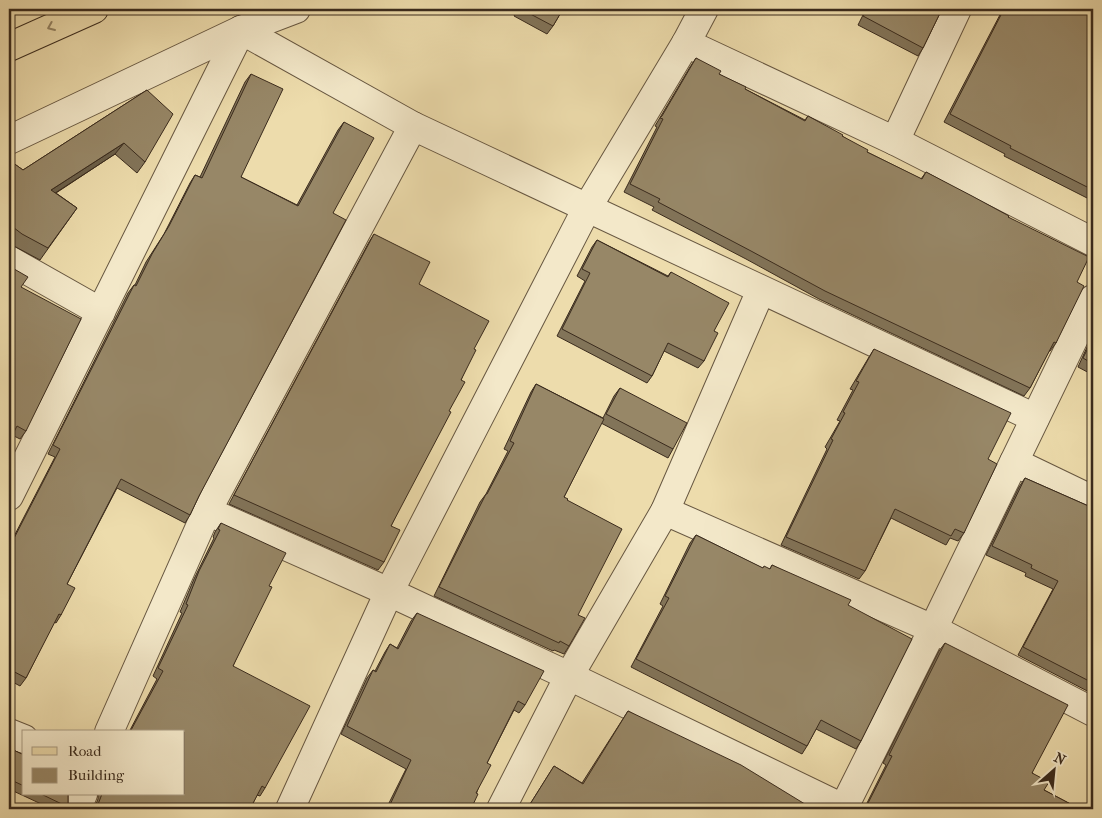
<svg xmlns="http://www.w3.org/2000/svg" width="1102" height="818" font-family="'IM FELL French Canon',serif">
<style>
.lines{fill:none;stroke-linecap:round;stroke-linejoin:round}
.minor-casing{stroke:#675741;stroke-width:30}
.major-casing{stroke:#3a2b1d;stroke-width:30}
.minor{stroke:#f3e8c9;stroke-width:28}
.major{stroke:#eddcac;stroke-width:28}
.wall{fill:#827459;stroke:#3a2b1d}
.shaded-wall{fill:#6a5e48;stroke:#3a2b1d}
.building{fill:#978767;stroke:#3a2b1d}
.oneway{stroke:#948464}
</style>
<rect width="100%" height="100%" fill="#eddcac"/>
<filter id="stains"><feTurbulence type="fractalNoise" baseFrequency=".004" numOctaves="4"/><feColorMatrix values="0 0 0 0 .2 0 0 0 0 .09 0 0 0 0 .02 0 0 0 .5 -.17"/></filter>
<radialGradient id="worn" r=".72"><stop offset=".6" stop-color="#630" stop-opacity="0"/><stop offset="1" stop-color="#630" stop-opacity=".3"/></radialGradient>
<g class="lines">
<!-- minor casing -->
<g class="minor-casing">
<g id="minor">
<polyline points="241,30 413,126 1035,418"/>
<polyline points="686,43 895,141 1093,242"/>
<polyline points="9,140 241,30 296,9"/>
<polyline points="895,141 957,9"/>
<polyline points="9,260 101,312"/>
<polyline points="1014,462 1093,500"/>
<polyline points="9,496 241,30"/>
<polyline points="207,511 389,592 569,676 843,808"/>
<polyline points="665,511 933,629 1093,712"/>
<polyline points="109,732 207,511 413,126"/>
<polyline points="9,733 24,739"/>
<polyline points="77,809 83,794"/>
<polyline points="290,809 389,592 587,208 686,43 704,9"/>
<polyline points="501,809 569,676 665,511 761,290"/>
<polyline points="843,809 933,629 1093,299"/>
</g>
</g>
<!-- major casing -->
<g class="major-casing">
<polyline id="major" points="9,47 94,9"/>
</g>
<!-- minor -->
<use href="#minor" class="minor"/>
<!-- major -->
<use href="#major" class="major"/>
</g>
<!-- wall -->
<g class="wall">
<polygon points="518,9 563,9 553,26 547,34 514,16"/>
<polygon points="866,9 942,9 923,48 918,56 858,25"/>
<polygon points="1003,9 1093,9 1093,201 1004,156 1005,154 944,122"/>
<polygon points="696,58 719,74 745,89 805,120 808,116 842,136 867,152 921,179 926,172 1008,217 1077,282 1056,343 1050,351 1049,351 1030,388 1024,396 819,299 746,259 652,210 654,207 624,192 657,127 655,126 690,67"/>
<polygon points="251,74 241,177 297,205 338,130 344,122 333,213 190,515 185,523 117,488 67,584 61,615 56,623 54,622 26,678 20,686 9,680 9,546 55,457 48,454 128,293 134,285 135,285 146,262 164,234 190,183 195,175 200,177 245,82"/>
<polygon points="147,90 145,162 137,173 115,154 56,193 77,208 40,260 14,246 9,242 9,160 23,170"/>
<polygon points="374,234 419,284 474,349 461,380 391,526 384,562 378,570 229,504 369,242"/>
<polygon points="597,240 668,276 671,272 714,331 704,361 698,368 664,351 652,376 647,383 557,336 585,281 577,276 592,247"/>
<polygon points="21,287 26,431 20,439 12,435"/>
<polygon points="1093,334 1093,375 1078,367"/>
<polygon points="874,349 988,459 964,533 958,541 950,538 946,545 891,518 865,571 859,579 781,545 827,449 825,447 840,421 837,420 853,390 850,389 869,357"/>
<polygon points="536,384 603,418 614,396 620,388 673,449 668,458 601,423 564,497 567,500 578,615 569,646 564,654 554,650 553,651 434,596 480,502 486,494 508,451 504,449 531,392"/>
<polygon points="1025,478 1093,508 1093,694 1018,655 1053,589 1025,576 1026,573 986,555 1019,487"/>
<polygon points="221,523 269,586 233,666 265,788 260,796 257,795 250,809 94,809 98,799 98,794 184,794 184,732 129,732 157,679 153,676 182,613 180,612 194,579 214,538 213,537 215,532"/>
<polygon points="696,535 762,568 770,569 772,565 848,605 861,741 856,749 816,729 807,746 802,754 631,667 663,606 660,604 690,543"/>
<polygon points="417,613 525,705 519,713 514,710 487,763 471,809 386,809 406,769 341,734 367,678 373,670 375,671 385,652 390,644 397,648 411,621"/>
<polygon points="945,643 1044,790 1080,809 862,809 864,809 886,765 883,763 939,651"/>
<polygon points="628,711 813,809 527,809 554,766 582,783"/>
<polygon points="9,748 24,755 24,794 68,794 68,807 66,809 52,809 9,789"/>
</g>
<!-- shaded-wall -->
<polygon class="shaded-wall" points="124,143 115,154 43,201 51,190"/>
<!-- building -->
<g class="building">
<polygon points="521,9 563,9 553,26"/>
<polygon points="867,9 942,9 923,48 863,16"/>
<polygon points="1004,9 1093,9 1093,190 1010,148 1011,146 950,114"/>
<polygon points="696,58 721,71 719,74 746,87 745,89 805,121 808,116 843,135 842,136 868,150 867,152 922,179 926,172 972,196 1009,216 1008,217 1089,257 1077,282 1084,286 1056,343 1054,342 1030,388 825,291 751,251 658,202 660,199 630,184 663,119 660,118 662,116"/>
<polygon points="251,74 283,89 241,177 298,206 344,122 374,138 333,213 346,220 199,496 190,515 121,479 67,584 75,588 61,615 59,614 26,678 9,669 9,548 60,449 53,445 134,285 136,286 152,254 169,226 195,175 202,178"/>
<polygon points="147,90 173,114 145,162 124,143 51,190 77,208 48,248 22,234 9,224 9,160 23,170"/>
<polygon points="374,234 430,262 419,284 489,321 474,349 476,350 461,380 465,382 449,411 451,412 391,526 400,530 384,562 234,495"/>
<polygon points="597,240 668,277 671,272 729,303 714,331 718,333 704,361 668,343 652,376 562,329 590,273 582,269"/>
<polygon points="9,266 28,277 21,287 81,319 26,431 17,426 9,442"/>
<polygon points="1093,338 1093,364 1083,358"/>
<polygon points="874,349 1011,413 988,459 997,464 964,533 955,529 951,536 895,509 865,571 786,537 833,440 831,439 845,413 843,412 859,382 856,381"/>
<polygon points="536,384 604,419 564,497 568,499 567,500 622,529 578,615 585,618 569,646 560,641 559,643 439,587 486,494 487,494 514,443 510,441"/>
<polygon points="620,388 687,423 673,449 606,414"/>
<polygon points="1025,478 1093,508 1093,683 1023,647 1058,581 1031,568 1032,565 992,546"/>
<polygon points="221,523 286,553 269,586 272,587 233,666 310,706 265,788 262,786 250,809 95,809 97,807 102,794 184,794 184,732 130,732 163,671 158,668 188,605 186,604 199,571 220,530 218,529"/>
<polygon points="696,535 763,568 764,566 770,569 772,565 851,600 848,605 912,639 861,741 821,720 807,746 636,659 669,598 665,596"/>
<polygon points="417,613 544,671 525,705 518,701 487,763 491,765 476,793 478,794 471,809 388,809 411,760 347,726 373,670 376,672 390,644 398,649"/>
<polygon points="945,643 1068,705 1032,773 1049,782 1044,790 1080,809 865,809 892,756 889,755"/>
<polygon points="628,711 741,765 813,809 527,809 554,766 583,784"/>
<polygon points="9,748 24,755 24,786 9,779"/>
<polygon points="41,794 68,794 68,807"/>
</g>
<!-- one-way arrows -->
<defs><path id="oneway-chevron" d="M-2-3.5L2.5 0L-2 3.5" fill="none" stroke-width="1.6" stroke-linecap="round" stroke-linejoin="round" transform="scale(1.25)"/></defs>
<use class="oneway" href="#oneway-chevron" transform="translate(51 27) rotate(157)"/>
<!-- margin -->
<rect width="1102" height="818" fill="none" stroke="#eddcac" stroke-width="30"/>
<rect x="10" y="10" width="1082" height="798" fill="none" stroke="#3a2b1d" stroke-width="2.5"/>
<rect x="15" y="15" width="1072" height="788" fill="none" stroke="#3a2b1d"/>
<!-- legend -->
<rect x="22" y="730" width="162" height="65" fill="#f3e8c9" stroke="#a99c84"/>
<rect x="32" y="747" width="25" height="8" fill="#eddcac" stroke="#a99c84"/>
<text x="68" y="756" font-size="15" fill="#3a2b1d">Road</text>
<rect x="32" y="768" width="25" height="15" fill="#978767" stroke="#a99c84"/>
<text x="68" y="780" font-size="15" fill="#3a2b1d">Building</text>
<!-- north arrow -->
<g transform="translate(1054 770) rotate(27)" stroke="#f3e8c9" stroke-width="4" paint-order="stroke">
<path d="M0-4L9 19L0 12L-9 19Z" fill="#3a2b1d"/>
<text y="-8" font-size="14" font-weight="bold" text-anchor="middle" fill="#3a2b1d">N</text>
</g>
<rect width="100%" height="100%" filter="url(#stains)"/>
<rect width="100%" height="100%" fill="url(#worn)"/>
</svg>
